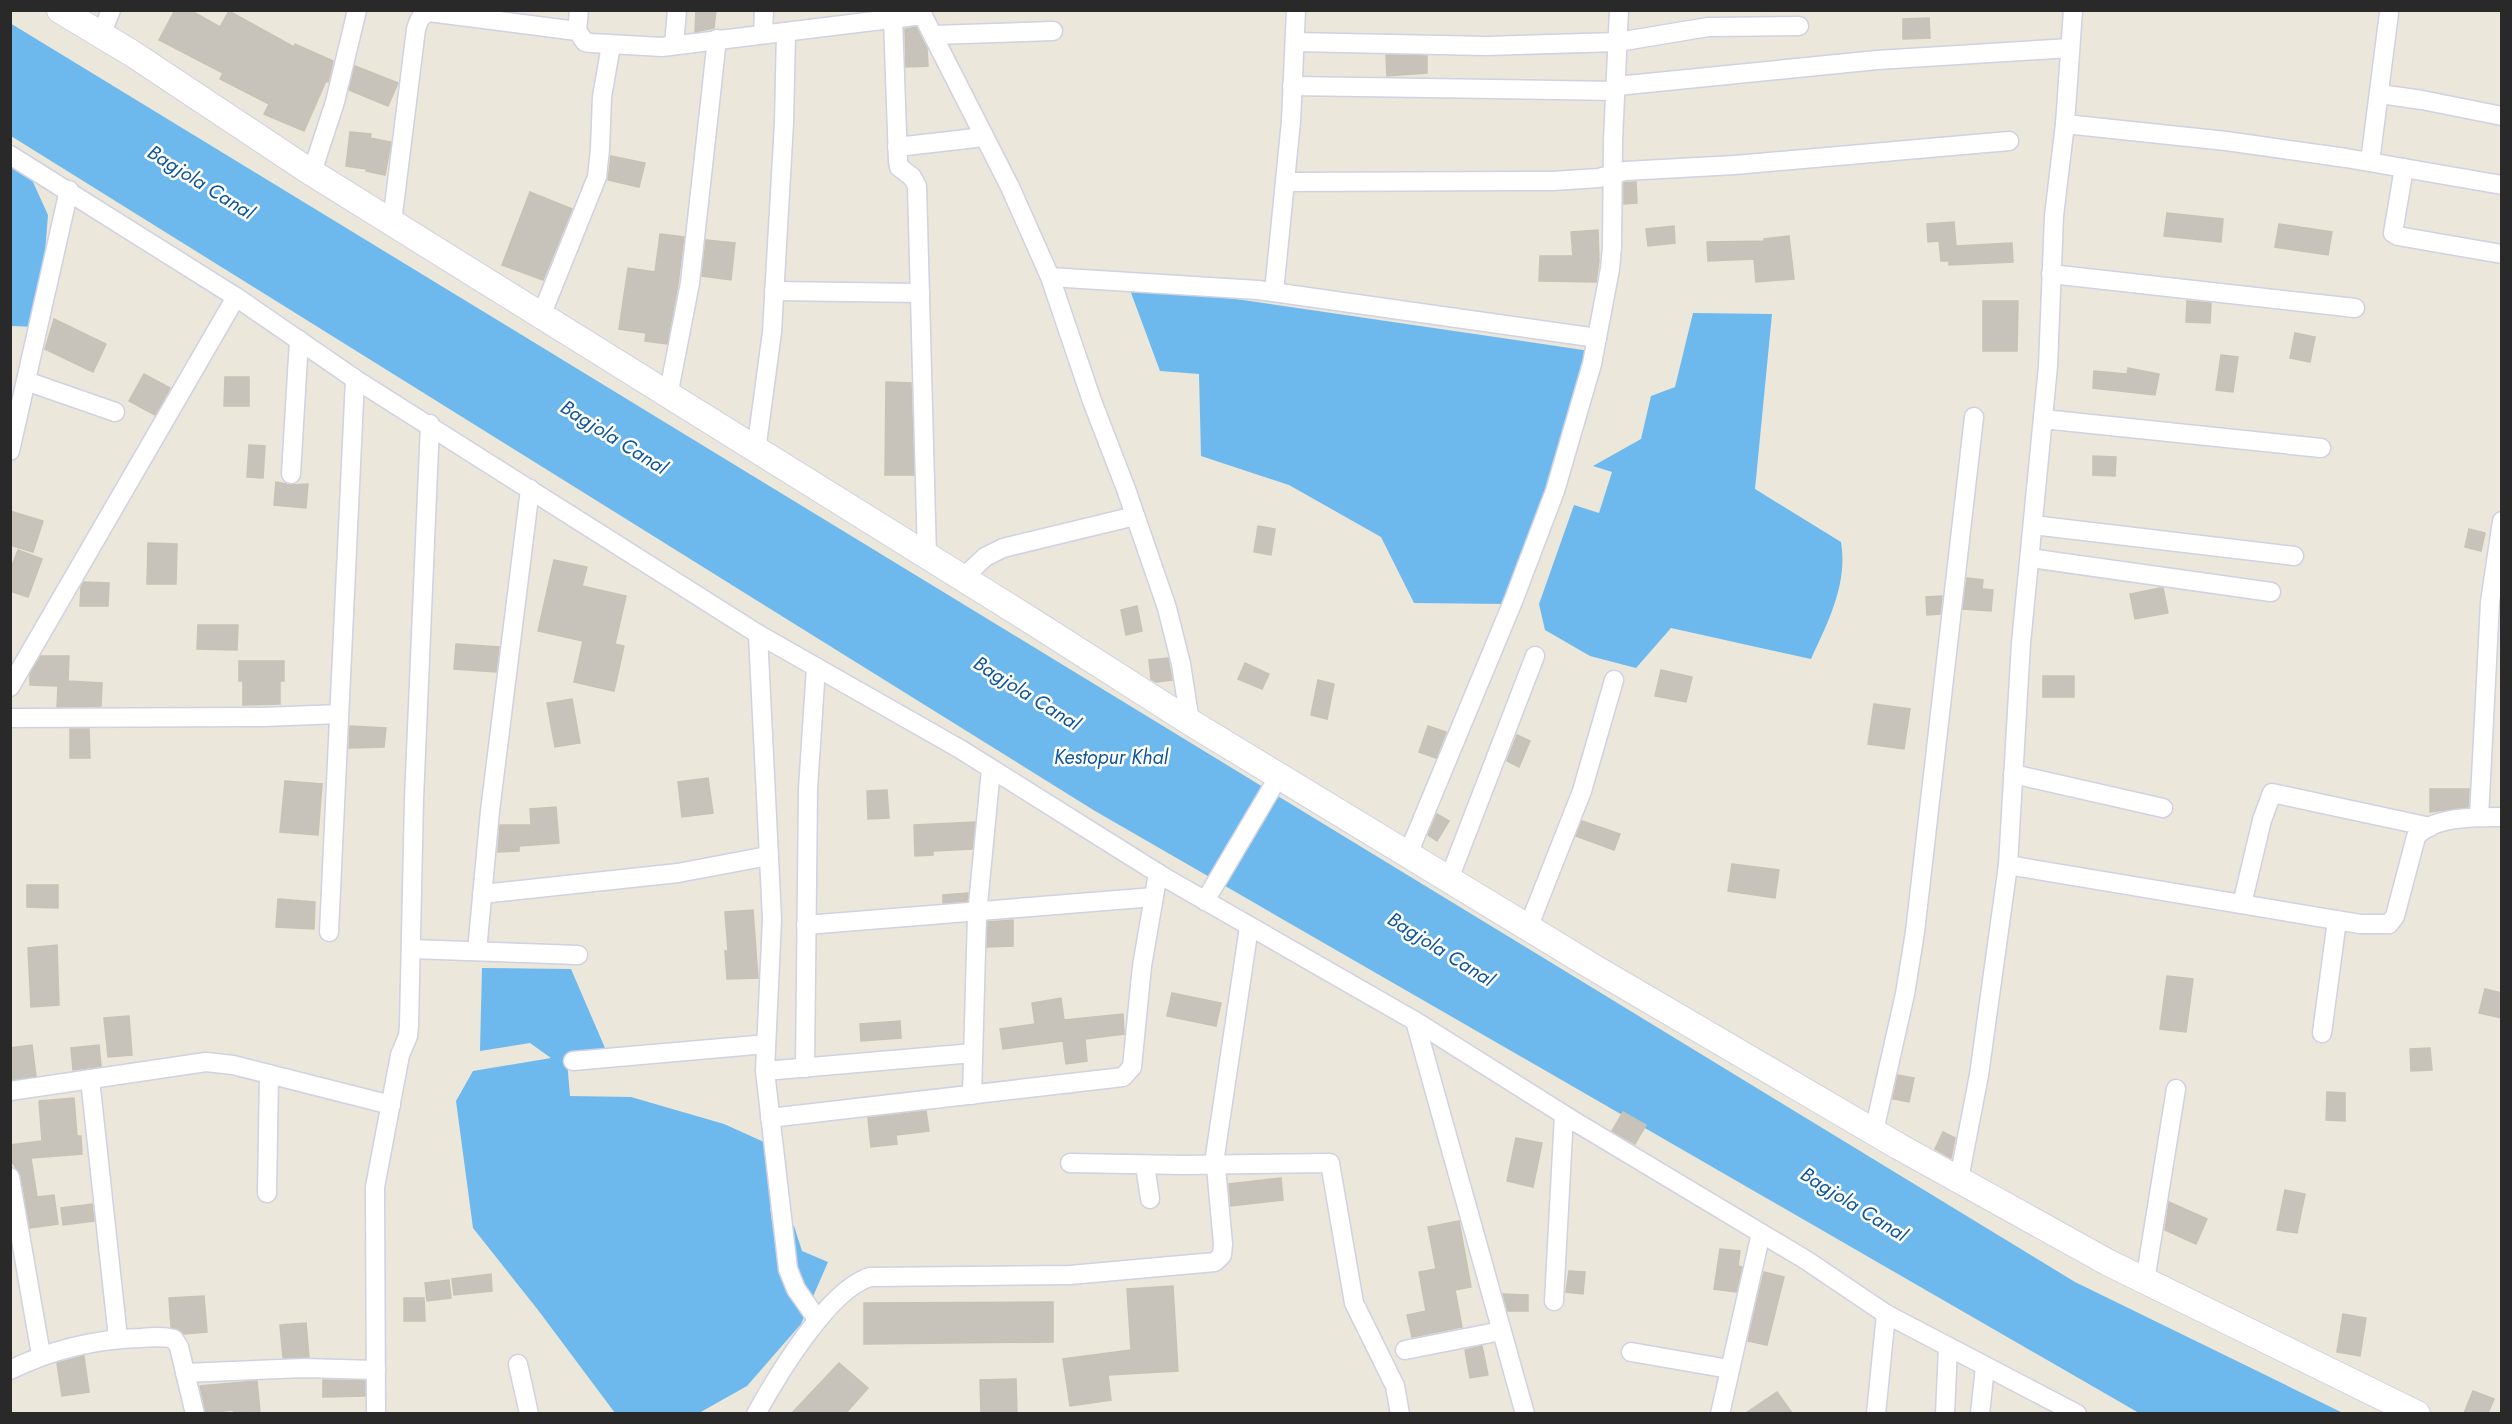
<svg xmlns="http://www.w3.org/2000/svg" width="2512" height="1424" font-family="Jost,sans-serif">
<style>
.water{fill:#6db9ee}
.building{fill:#c7c3ba;stroke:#c7c3b4;stroke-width:1.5}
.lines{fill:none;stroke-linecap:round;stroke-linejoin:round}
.street-casing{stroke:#d0d1e2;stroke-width:21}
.secondary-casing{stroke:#d0d1e2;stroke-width:28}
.street{stroke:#fff;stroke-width:18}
.secondary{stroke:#fff;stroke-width:26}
.labels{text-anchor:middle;stroke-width:5;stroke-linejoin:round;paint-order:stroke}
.water-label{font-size:20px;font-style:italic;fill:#0d5599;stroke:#fff}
</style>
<rect width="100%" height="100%" fill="#ebe7db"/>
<!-- water -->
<g class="water">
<polygon points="10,23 2075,1282 2343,1413 2139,1413 1095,811 11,136"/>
<polygon points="10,161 28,171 48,215 39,327 11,326"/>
<polygon points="1130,290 1236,299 1590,351 1557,479 1507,604 1414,603 1381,537 1289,485 1201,456 1199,374 1160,371"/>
<path d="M 1693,313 L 1772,314 L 1755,489 L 1841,542 C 1848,584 1828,622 1811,659 L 1671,628 L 1636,668 L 1590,656 L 1545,630 L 1539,604 L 1574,505 L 1599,513 L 1612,472 L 1593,466 L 1641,439 L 1651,396 L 1675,387 Z"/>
<polygon points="482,968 571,969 605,1048 567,1061 570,1096 631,1097 724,1124 775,1147 789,1200 770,1207 773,1229 794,1226 802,1251 828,1262 801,1324 747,1386 699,1413 615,1413 538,1310 473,1228 456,1101 473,1071 551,1058 530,1043 480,1051"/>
</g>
<!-- building -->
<g class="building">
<polygon points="175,10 190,10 220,27 229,11 294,47 295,44 333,61 328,82 326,81 304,131 264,114 269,104 220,79 223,73 159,40"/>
<polygon points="696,10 716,10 714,28 695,32"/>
<polygon points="1929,18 1930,38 1903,39 1903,19"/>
<polygon points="916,27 927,49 928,66 906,67 905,29"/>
<polygon points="1386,55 1427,56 1427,73 1387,76"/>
<polygon points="355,66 398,83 388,106 349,90"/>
<polygon points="350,132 371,134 370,138 391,142 385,175 366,171 367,169 346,166"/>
<polygon points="611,156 645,163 639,187 608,180"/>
<polygon points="1636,182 1637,203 1624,204 1624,183"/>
<polygon points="530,192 572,209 543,280 502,265"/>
<polygon points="2167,213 2223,219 2221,242 2164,236"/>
<polygon points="1954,222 1956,246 2012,243 2013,262 1949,265 1949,261 1941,261 1939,241 1928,242 1927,224"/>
<polygon points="2279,224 2332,232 2328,255 2275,247"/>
<polygon points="1674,226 1675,243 1648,246 1646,229"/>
<polygon points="1598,230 1599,261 1596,282 1539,281 1540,256 1573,256 1571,232"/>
<polygon points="660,234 684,237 678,284 667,344 645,341 646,333 619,329 628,268 655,272"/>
<polygon points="1789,236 1794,279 1756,282 1754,259 1708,261 1707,242 1764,241 1764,239"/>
<polygon points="706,240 735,243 731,280 702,276"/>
<polygon points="1983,301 2018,301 2017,351 1983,351"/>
<polygon points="2187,301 2211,303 2210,323 2186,322"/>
<polygon points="54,319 106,344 93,372 45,349"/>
<polygon points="2295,333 2315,337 2310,362 2290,358"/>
<polygon points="2221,355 2238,357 2233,392 2216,390"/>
<polygon points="2128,368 2159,374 2155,395 2093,388 2094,371 2127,374"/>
<polygon points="144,374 170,388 155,415 129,401"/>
<polygon points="225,377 249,377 249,406 224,406"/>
<polygon points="886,382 911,383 914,475 885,475"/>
<polygon points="249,445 265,446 263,478 247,477"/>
<polygon points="2093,456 2116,457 2115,476 2093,475"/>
<polygon points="276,482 291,485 308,484 306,508 274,505"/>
<polygon points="10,511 43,521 33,552 10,545"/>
<polygon points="1258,526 1275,529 1271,555 1254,552"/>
<polygon points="2469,529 2485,533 2481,551 2465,547"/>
<polygon points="148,543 177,544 176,584 147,584"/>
<polygon points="18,550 42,559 28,597 10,591 10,571"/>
<polygon points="554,560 587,567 582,586 626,596 615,644 624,646 614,691 574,682 583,641 538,631"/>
<polygon points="1967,578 1983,580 1982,589 1993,590 1991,611 1963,609"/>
<polygon points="84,582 109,583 108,606 80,606 81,587"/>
<polygon points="2160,588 2163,588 2168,613 2135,619 2130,594"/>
<polygon points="1942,596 1940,614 1927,615 1926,597"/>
<polygon points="1137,606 1142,631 1126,635 1121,610"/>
<polygon points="198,625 238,625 237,650 197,649"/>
<polygon points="456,644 499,647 496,672 454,669"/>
<polygon points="41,656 69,656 68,681 102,683 101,706 57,707 58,686 30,685 30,674"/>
<polygon points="1168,658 1172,680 1156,682 1151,679 1149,660"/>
<polygon points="239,661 284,661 284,681 280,681 280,704 243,705 243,681 239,681"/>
<polygon points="1245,663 1269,674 1262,689 1238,679"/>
<polygon points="1661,670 1692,677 1686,702 1655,696"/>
<rect x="2043" y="676" width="31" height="21"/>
<polygon points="1318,680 1334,684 1327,719 1311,715"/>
<polygon points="572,699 580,743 555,747 547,703"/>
<polygon points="1874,704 1910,709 1904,749 1868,744"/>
<polygon points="350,726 386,728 384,747 349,748"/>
<polygon points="1428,726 1446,732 1436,758 1419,752"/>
<polygon points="70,729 89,729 90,758 70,758"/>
<polygon points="1517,735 1530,741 1519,767 1507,761"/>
<polygon points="708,778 713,813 682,817 678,782"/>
<polygon points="285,781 322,784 318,835 280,832"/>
<polygon points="2430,789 2469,789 2468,807 2430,812"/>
<polygon points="887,790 889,818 868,819 867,791"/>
<polygon points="556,807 559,843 519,846 519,851 498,852 500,825 531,825 530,809"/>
<polygon points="1437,814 1449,821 1437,841 1428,835"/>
<polygon points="1582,821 1620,834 1614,850 1576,836"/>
<polygon points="975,822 972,849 933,851 933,855 915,856 914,825"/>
<polygon points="1732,864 1779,870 1775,898 1728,891"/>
<polygon points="27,885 58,885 58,908 27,907"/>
<polygon points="968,893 967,901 943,903 943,895"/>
<polygon points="278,899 315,902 314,929 276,927"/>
<polygon points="753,910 758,978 727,979 725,951 728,951 725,912"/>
<polygon points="1013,920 1013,946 987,947 988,922"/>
<polygon points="57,945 59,1005 31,1007 28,948"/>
<polygon points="2167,976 2193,979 2186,1032 2160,1029"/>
<polygon points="2485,989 2502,993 2502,1018 2479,1013"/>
<polygon points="1172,993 1221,1003 1216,1026 1167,1016"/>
<polygon points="1061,998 1064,1020 1123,1014 1124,1034 1085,1039 1087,1061 1066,1064 1063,1041 1003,1049 1000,1029 1035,1024 1032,1003"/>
<polygon points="129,1016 132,1055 108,1057 104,1018"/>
<polygon points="900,1021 901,1038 861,1041 860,1024"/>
<polygon points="32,1045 36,1076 10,1080 10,1048"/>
<polygon points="99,1045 101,1066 73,1070 71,1048"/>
<polygon points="2430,1048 2432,1070 2411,1071 2410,1049"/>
<polygon points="1898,1075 1914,1078 1909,1102 1893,1099"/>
<polygon points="2327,1092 2345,1093 2345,1121 2326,1120"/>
<polygon points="74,1098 77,1136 81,1136 82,1154 31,1158 37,1197 54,1195 58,1224 30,1228 21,1175 10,1159 10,1145 42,1141 39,1101"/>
<polygon points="926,1111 929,1131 896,1135 897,1144 871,1147 868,1118"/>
<polygon points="1623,1112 1646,1125 1635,1144 1612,1131"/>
<polygon points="1943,1132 1955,1138 1951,1158 1935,1149"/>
<polygon points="1516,1138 1542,1143 1533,1187 1507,1181"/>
<polygon points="1281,1178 1283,1200 1231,1206 1229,1184"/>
<polygon points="2285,1190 2305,1194 2297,1233 2277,1230"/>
<polygon points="2169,1202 2207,1219 2196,1244 2165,1230"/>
<polygon points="92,1204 94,1221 63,1225 61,1208"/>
<polygon points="1459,1221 1471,1287 1455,1290 1462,1327 1412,1337 1407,1315 1426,1311 1419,1272 1436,1269 1428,1227"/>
<polygon points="1720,1249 1740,1251 1738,1266 1742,1267 1736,1292 1714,1289"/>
<polygon points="1569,1271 1585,1272 1583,1294 1566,1292"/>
<polygon points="1764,1272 1784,1277 1767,1345 1748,1341"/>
<polygon points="491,1274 492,1291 454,1295 452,1279"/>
<polygon points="449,1280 451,1298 427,1301 425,1283"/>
<polygon points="1173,1286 1178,1371 1108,1375 1111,1400 1070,1406 1063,1359 1131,1350 1127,1289"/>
<polygon points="1503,1294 1528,1295 1528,1311 1508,1311"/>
<polygon points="204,1296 207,1332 184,1334 171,1327 169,1298"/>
<polygon points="404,1298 424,1298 425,1321 404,1321"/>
<polygon points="1053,1302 1053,1342 864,1344 864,1303"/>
<polygon points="2343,1314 2366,1318 2360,1356 2337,1352"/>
<polygon points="306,1323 309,1357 283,1358 280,1325"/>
<polygon points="1482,1346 1488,1375 1470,1378 1465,1350"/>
<polygon points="84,1356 89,1392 62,1396 57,1363"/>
<polygon points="839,1363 868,1388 846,1413 792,1413"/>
<polygon points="1016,1379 1017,1413 981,1413 980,1380"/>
<polygon points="323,1380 365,1381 365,1396 323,1397"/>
<polygon points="257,1381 260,1412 234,1413 233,1410 206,1413 200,1386"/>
<polygon points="2473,1391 2494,1399 2488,1413 2464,1413"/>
<polygon points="1777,1392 1792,1413 1746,1413"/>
</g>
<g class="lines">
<!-- street casing -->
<g class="street-casing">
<g id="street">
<polyline points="920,10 1010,187 1050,277 1092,401 1126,489 1167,608 1181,664 1190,722"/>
<polyline points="893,19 898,161 899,167 912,177 917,186 927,556"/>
<polyline points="577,31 579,10"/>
<polyline points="763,34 764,10"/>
<polyline points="101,35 111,10"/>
<polyline points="933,35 1053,31"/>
<polyline points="1295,42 1487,46 1618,42 1708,27 1799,26"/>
<polyline points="674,45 677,10"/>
<polyline points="1292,86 1616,91"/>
<polyline points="1617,86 1877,60 2070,48"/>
<polyline points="2380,94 2422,100 2502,116"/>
<polyline points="2065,124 2226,141 2346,158 2502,185"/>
<polyline points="897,147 984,137"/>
<polyline points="10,155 236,297 355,379 758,634 960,749 1164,877 1415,1021 1574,1121 1806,1260 1886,1314 2077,1414"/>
<polyline points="2370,162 2389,13"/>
<polyline points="2404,168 2393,233 2398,236 2502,254"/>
<polyline points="312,172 335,102 357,10"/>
<polyline points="1286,182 1552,181 1599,178 1625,171 1735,165 2009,141"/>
<path d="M 392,222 L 416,29 C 419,20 420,16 429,12 L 577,31 L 585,42 L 591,43 L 662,47 L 923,15"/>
<polyline points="2051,274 2355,308"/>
<polyline points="1050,277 1258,290 1597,338"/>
<polyline points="774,291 920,293"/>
<polyline points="1274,292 1291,121 1296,10"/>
<polyline points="541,316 597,177 600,149 602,97 611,45"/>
<polyline points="26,381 115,412"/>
<polyline points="668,396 690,283 717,39"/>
<polyline points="2043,419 2321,448"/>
<polyline points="10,451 69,190"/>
<polyline points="756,451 772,332 784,123 786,32"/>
<polyline points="291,474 299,340"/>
<polyline points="2033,525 2294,556"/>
<polyline points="2030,558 2271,592"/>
<polyline points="963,578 985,557 1003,548 1135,516"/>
<polyline points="758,634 772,919 765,1071 788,1269 796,1289 817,1319"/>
<polyline points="10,687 236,297"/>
<polyline points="10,718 264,717 339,714"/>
<polyline points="2013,774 2163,808"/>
<polyline points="2479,817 2490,602 2502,521"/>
<polyline points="1408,854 1514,599 1555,491 1592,364 1610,269 1612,247 1613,140 1619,10"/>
<path d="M 2008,865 L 2360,924 L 2389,924 L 2395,916 L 2416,837 C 2433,816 2476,817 2502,817"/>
<polyline points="1449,879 1535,656"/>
<polyline points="482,894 678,873 768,856"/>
<polyline points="1205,901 1279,776"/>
<polyline points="2242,904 2262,820 2272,793 2430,827"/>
<polyline points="806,925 1154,897"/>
<polyline points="1528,928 1582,791 1614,680"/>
<polyline points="329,932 355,379"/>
<polyline points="411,949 578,955"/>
<polyline points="477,951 490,811 530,489"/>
<polyline points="1415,1021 1525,1414"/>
<polyline points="2322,1033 2337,920"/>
<polyline points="573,1061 766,1044"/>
<polyline points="805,1068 808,789 816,667"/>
<polyline points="765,1071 973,1053"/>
<polyline points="90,1079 118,1338"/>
<polyline points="10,1091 206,1062 233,1065 391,1105"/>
<polyline points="972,1095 977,915 991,769"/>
<polyline points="770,1118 1123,1077 1132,1067 1142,966 1158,873"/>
<polyline points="1874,1131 1905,994 1915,932 1974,417"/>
<polyline points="1070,1163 1184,1165 1330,1163 1354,1303 1395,1386 1400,1414"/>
<polyline points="1145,1165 1150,1199"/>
<polyline points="10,1177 41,1355"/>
<polyline points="1959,1179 1979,1075 2008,865 2021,643 2048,366 2054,216 2065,124 2073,10"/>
<polyline points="267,1193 269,1074"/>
<polyline points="2145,1281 2176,1089"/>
<polyline points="1554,1301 1564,1115"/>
<polyline points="1405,1350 1501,1331"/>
<polyline points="1631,1352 1729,1369"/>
<polyline points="518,1364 529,1414"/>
<path d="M 10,1370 C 53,1349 94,1339 141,1338 C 152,1337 163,1336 174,1339 L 179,1347 L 195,1414"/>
<polyline points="185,1373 304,1368 376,1370"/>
<polyline points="376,1414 375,1187 400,1055 408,1036 409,1025 414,799 430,424"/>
<path d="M 756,1414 C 777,1376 829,1289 870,1277 L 1070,1275 L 1215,1262 L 1222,1255 L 1223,1244 L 1215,1156 L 1249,927"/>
<polyline points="1720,1414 1761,1233"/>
<polyline points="1876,1414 1886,1314"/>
<polyline points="1945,1414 1948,1347"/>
<polyline points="1980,1414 1985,1367"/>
</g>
</g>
<!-- secondary casing -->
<g class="secondary-casing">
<polyline id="secondary" points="60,10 133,54 306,169 1027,618 1190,722 1593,967 1898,1146 2109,1263 2417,1414"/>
</g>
<!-- street -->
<use href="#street" class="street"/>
<!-- secondary -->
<use href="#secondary" class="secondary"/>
</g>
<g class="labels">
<!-- water labels -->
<g class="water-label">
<text transform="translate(201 182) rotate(32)" y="7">Bagjola Canal</text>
<text transform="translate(614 437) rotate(32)" y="7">Bagjola Canal</text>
<text transform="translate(1027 693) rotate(32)" y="7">Bagjola Canal</text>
<text x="1111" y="764">Kestopur Khal</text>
<text transform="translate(1441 949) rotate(32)" y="7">Bagjola Canal</text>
<text transform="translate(1854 1204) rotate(32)" y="7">Bagjola Canal</text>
</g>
</g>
<!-- border -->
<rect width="2512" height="1424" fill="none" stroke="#292929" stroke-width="24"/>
</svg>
